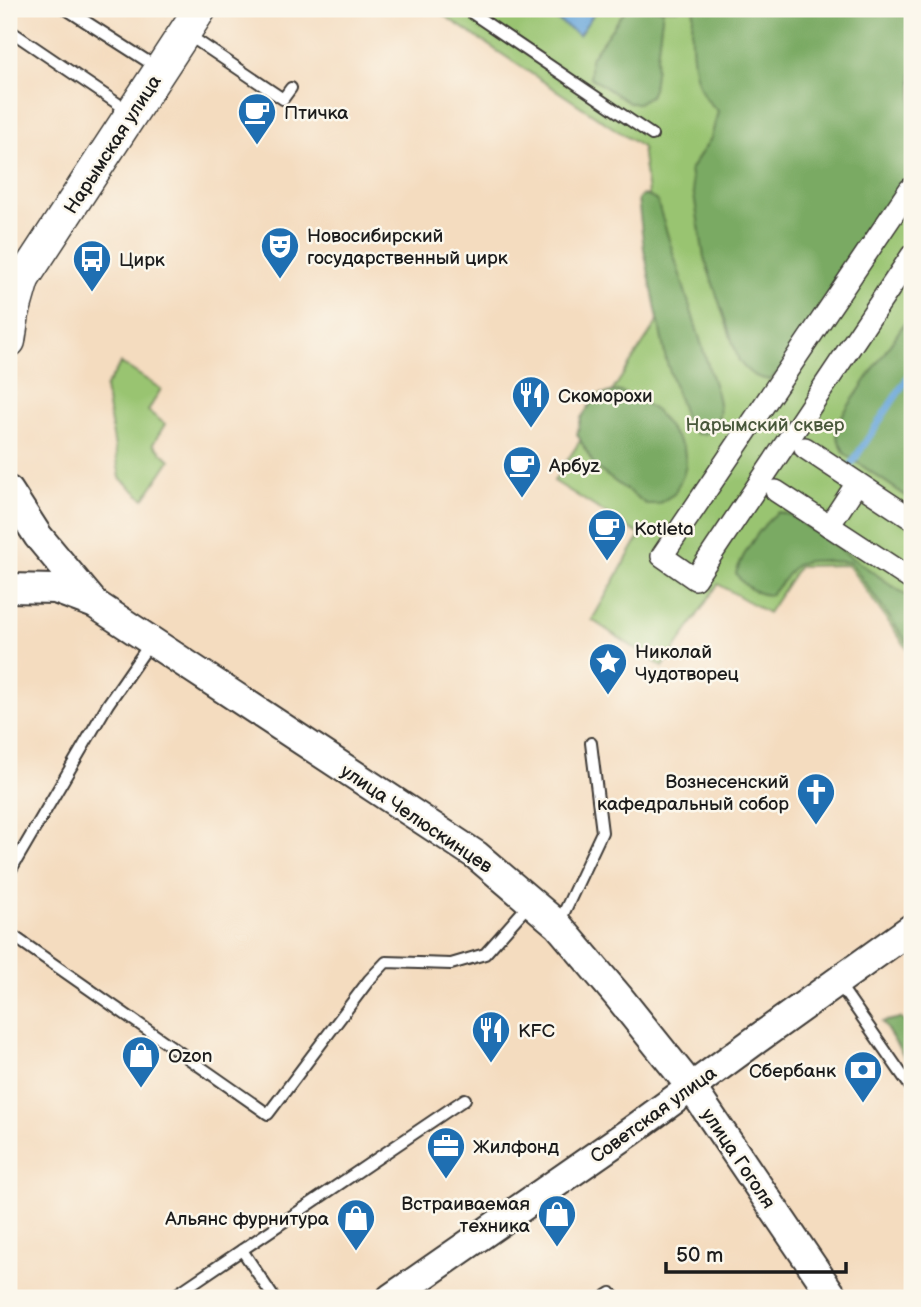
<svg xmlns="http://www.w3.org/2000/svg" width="921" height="1307" font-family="'Balsamiq Sans',sans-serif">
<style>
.green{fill:#99c471;stroke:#5a7046;stroke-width:2}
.forest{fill:#7aaa63;stroke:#4b6340;stroke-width:2}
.water{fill:#68a6da;stroke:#42617b;stroke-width:2}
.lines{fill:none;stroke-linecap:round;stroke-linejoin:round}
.stream{stroke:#68a6da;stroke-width:7}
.lane-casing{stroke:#3c3934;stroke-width:14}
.street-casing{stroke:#3c3934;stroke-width:24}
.secondary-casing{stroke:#3c3934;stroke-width:32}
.primary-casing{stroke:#3c3934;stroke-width:35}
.lane{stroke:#fff;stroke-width:10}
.street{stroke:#fff;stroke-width:21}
.secondary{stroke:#fff;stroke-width:28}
.primary{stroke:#fff;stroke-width:32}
.labels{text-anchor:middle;stroke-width:5;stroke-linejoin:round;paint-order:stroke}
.poi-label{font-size:19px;fill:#1c1c1c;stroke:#fbf7ec;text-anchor:start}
.street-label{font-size:19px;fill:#1c1c1c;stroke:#fbf7ec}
.park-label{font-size:19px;fill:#48573a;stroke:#fbf7ec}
</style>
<rect width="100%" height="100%" fill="#fbf7ec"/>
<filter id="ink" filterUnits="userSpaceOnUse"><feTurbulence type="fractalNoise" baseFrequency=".0143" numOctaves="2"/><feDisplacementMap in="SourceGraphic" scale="14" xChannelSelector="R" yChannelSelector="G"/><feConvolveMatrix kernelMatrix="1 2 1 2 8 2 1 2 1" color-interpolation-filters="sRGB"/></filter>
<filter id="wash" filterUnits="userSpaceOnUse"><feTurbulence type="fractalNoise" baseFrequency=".00686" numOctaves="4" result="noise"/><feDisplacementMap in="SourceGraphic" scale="28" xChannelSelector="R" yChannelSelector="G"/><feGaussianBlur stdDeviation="1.57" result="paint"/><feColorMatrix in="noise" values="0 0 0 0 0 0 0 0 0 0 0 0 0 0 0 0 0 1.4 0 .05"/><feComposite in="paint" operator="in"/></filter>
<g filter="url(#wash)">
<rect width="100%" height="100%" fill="#f4dcbf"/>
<!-- green -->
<g class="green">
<polygon points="434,9 912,9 912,655 848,565 799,566 768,613 718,584 663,667 592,620 640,535 554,481 663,313 642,147"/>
<polygon points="121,363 161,389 148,411 165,424 153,444 170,460 144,499 120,478 105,388"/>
</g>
<!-- forest -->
<g class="forest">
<polygon points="626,9 663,9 653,89 650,96 638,103 629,103 590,77 590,59"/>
<path d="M 694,9 L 912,9 L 912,170 L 780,370 L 770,380 C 755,378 747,372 739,361 L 704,257 L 690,170 L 711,138 L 718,111 C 713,106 706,100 703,94 C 691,73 690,32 694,9 Z"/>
<path d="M 643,195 L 650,197 L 657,201 L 717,394 C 722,414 721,420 705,434 L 697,434 L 687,424 L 666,360 L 644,249 L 638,199 Z"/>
<polygon points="912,312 912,500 845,454 837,437 837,423"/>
<polygon points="617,391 636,397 657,412 684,448 686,465 683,476 674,494 658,504 646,504 595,467 577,434 581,418 597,395"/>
<path d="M 778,512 L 790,515 L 910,598 L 912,602 L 912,649 L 850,562 C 836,562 804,557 795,566 C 785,576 780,587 769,595 C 755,594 742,585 736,573 C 743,553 761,525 778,512 Z"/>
<polygon points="900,1018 912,1027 912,1069 882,1022"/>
</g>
<!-- water -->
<polygon class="water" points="541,9 597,9 579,35"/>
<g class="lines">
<!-- stream -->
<polyline class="stream" points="852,463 912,371"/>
</g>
</g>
<g filter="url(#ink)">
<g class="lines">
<!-- lane casing -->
<g class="lane-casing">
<g id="lane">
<polyline points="66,9 158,68"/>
<polyline points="466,9 652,135"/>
<polyline points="9,30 130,112"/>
<polyline points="187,34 283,99 291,88"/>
<polyline points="9,873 108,704 151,642"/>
<polyline points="559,923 602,832 591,743"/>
<polyline points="9,933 268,1114 369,980 386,962 451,964 485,954 531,902"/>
<polyline points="839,984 912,1089"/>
<polyline points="242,1250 274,1298"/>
<polyline points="171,1298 465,1099"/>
<polyline points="603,1298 611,1293 615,1298"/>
</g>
</g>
<!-- street casing -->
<g class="street-casing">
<g id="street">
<polyline points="910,189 662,556 695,579 912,255"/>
<polyline points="805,448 912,519"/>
<polyline points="776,491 912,580"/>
<polyline points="829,526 857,483"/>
</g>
</g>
<!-- secondary casing -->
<g class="secondary-casing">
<g id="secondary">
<polyline points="9,491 38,536 93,602"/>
<polyline points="9,588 55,589 95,604 476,855 558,925 618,996 691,1087 834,1298"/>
<polyline points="391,1298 630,1132 753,1042 912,928"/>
</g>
</g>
<!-- primary casing -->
<g class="primary-casing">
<g id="primary">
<polyline points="9,291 23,279 200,9"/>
<polyline points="9,341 13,314 23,279"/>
</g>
</g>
<!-- lane -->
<use href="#lane" class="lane"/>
<!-- street -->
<use href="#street" class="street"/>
<!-- secondary -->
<use href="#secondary" class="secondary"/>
<!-- primary -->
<use href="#primary" class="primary"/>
</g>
</g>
<!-- icons -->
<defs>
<g id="cafe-pin" transform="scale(2.0125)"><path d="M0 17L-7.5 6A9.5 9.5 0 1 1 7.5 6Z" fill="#1f6fb2" stroke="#fbf7ec"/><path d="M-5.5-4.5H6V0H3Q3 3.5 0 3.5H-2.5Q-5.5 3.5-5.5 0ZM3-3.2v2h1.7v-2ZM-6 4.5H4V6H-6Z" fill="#fff"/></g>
<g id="theatre-pin" transform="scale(2.0125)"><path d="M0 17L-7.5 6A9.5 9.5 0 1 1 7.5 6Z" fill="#1f6fb2" stroke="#fbf7ec"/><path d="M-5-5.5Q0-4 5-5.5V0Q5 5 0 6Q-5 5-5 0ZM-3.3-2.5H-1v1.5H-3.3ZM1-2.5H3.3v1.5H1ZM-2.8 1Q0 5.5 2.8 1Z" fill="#fff"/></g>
<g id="bus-pin" transform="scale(2.0125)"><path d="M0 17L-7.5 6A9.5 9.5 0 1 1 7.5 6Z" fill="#1f6fb2" stroke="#fbf7ec"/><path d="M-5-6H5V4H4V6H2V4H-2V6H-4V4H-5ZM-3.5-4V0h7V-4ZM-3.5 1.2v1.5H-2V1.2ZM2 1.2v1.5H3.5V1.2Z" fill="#fff"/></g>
<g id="restaurant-pin" transform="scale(2.0125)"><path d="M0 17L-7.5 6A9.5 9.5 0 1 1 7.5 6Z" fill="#1f6fb2" stroke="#fbf7ec"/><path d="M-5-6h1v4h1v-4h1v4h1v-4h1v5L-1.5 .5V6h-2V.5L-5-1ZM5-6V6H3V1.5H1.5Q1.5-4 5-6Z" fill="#fff"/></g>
<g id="sight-pin" transform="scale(2.0125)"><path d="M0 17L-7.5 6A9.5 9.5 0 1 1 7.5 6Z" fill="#1f6fb2" stroke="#fbf7ec"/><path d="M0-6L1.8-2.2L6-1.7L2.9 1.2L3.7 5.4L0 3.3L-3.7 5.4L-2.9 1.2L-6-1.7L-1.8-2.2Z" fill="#fff"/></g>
<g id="church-pin" transform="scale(2.0125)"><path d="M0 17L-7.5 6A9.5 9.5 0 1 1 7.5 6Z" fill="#1f6fb2" stroke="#fbf7ec"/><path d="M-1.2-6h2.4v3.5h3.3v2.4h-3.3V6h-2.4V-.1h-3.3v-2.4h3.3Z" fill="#fff"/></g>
<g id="shop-pin" transform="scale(2.0125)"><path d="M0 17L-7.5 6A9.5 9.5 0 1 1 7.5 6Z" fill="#1f6fb2" stroke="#fbf7ec"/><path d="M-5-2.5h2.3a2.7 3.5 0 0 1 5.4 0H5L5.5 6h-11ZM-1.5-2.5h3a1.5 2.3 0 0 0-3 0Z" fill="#fff"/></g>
<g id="bank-pin" transform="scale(2.0125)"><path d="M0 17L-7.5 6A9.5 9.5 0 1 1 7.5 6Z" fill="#1f6fb2" stroke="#fbf7ec"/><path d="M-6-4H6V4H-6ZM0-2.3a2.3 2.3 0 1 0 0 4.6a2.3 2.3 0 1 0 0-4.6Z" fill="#fff"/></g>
<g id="office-pin" transform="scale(2.0125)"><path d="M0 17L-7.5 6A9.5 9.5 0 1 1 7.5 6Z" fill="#1f6fb2" stroke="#fbf7ec"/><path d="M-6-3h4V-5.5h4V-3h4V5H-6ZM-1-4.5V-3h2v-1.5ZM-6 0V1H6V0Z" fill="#fff"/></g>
</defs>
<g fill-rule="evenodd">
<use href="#cafe-pin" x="257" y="112"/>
<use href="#theatre-pin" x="280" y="246"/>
<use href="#bus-pin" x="92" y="259"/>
<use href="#restaurant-pin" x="531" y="395"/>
<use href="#cafe-pin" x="522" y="465"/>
<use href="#cafe-pin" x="607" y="528"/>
<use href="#sight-pin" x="608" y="662"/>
<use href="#church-pin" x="816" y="792"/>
<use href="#restaurant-pin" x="491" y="1030"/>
<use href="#shop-pin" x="141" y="1055"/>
<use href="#bank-pin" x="863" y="1070"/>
<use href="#office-pin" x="446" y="1146"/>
<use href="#shop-pin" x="557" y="1214"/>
<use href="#shop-pin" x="356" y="1218"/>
</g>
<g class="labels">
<!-- poi labels -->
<g class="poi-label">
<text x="284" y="119">Птичка</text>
<text x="307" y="242">Новосибирский<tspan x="307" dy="22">государственный цирк</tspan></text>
<text x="119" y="266">Цирк</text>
<text x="558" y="402">Скоморохи</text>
<text x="549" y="472">Арбуz</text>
<text x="634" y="535">Kotleta</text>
<text x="635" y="658">Николай<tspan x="635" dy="22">Чудотворец</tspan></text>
<text x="789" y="788" text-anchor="end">Вознесенский<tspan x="789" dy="22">кафедральный собор</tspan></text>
<text x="518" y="1037">KFC</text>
<text x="168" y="1062">Ozon</text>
<text x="836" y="1077" text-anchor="end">Сбербанк</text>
<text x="473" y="1153">Жилфонд</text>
<text x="530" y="1210" text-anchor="end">Встраиваемая<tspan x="530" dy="22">техника</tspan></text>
<text x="329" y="1225" text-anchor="end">Альянс фурнитура</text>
</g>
<!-- street labels -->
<g class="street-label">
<text transform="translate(112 144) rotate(-57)" y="7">Нарымская улица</text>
<text transform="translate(417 818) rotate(34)" y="7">улица Челюскинцев</text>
<text transform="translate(653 1114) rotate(-36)" y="7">Советская улица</text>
<text transform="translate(739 1158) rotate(56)" y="7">улица Гоголя</text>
</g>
<!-- park labels -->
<g class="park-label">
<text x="765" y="431">Нарымский сквер</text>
</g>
</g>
<!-- margin -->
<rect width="921" height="1307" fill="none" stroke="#fbf7ec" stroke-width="35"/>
<!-- scale -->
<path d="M666 1262v10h180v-10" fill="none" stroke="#1c1c1c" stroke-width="3.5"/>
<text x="676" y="1262" font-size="21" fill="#1c1c1c" stroke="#fbf7ec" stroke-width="5" paint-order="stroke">50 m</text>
</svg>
